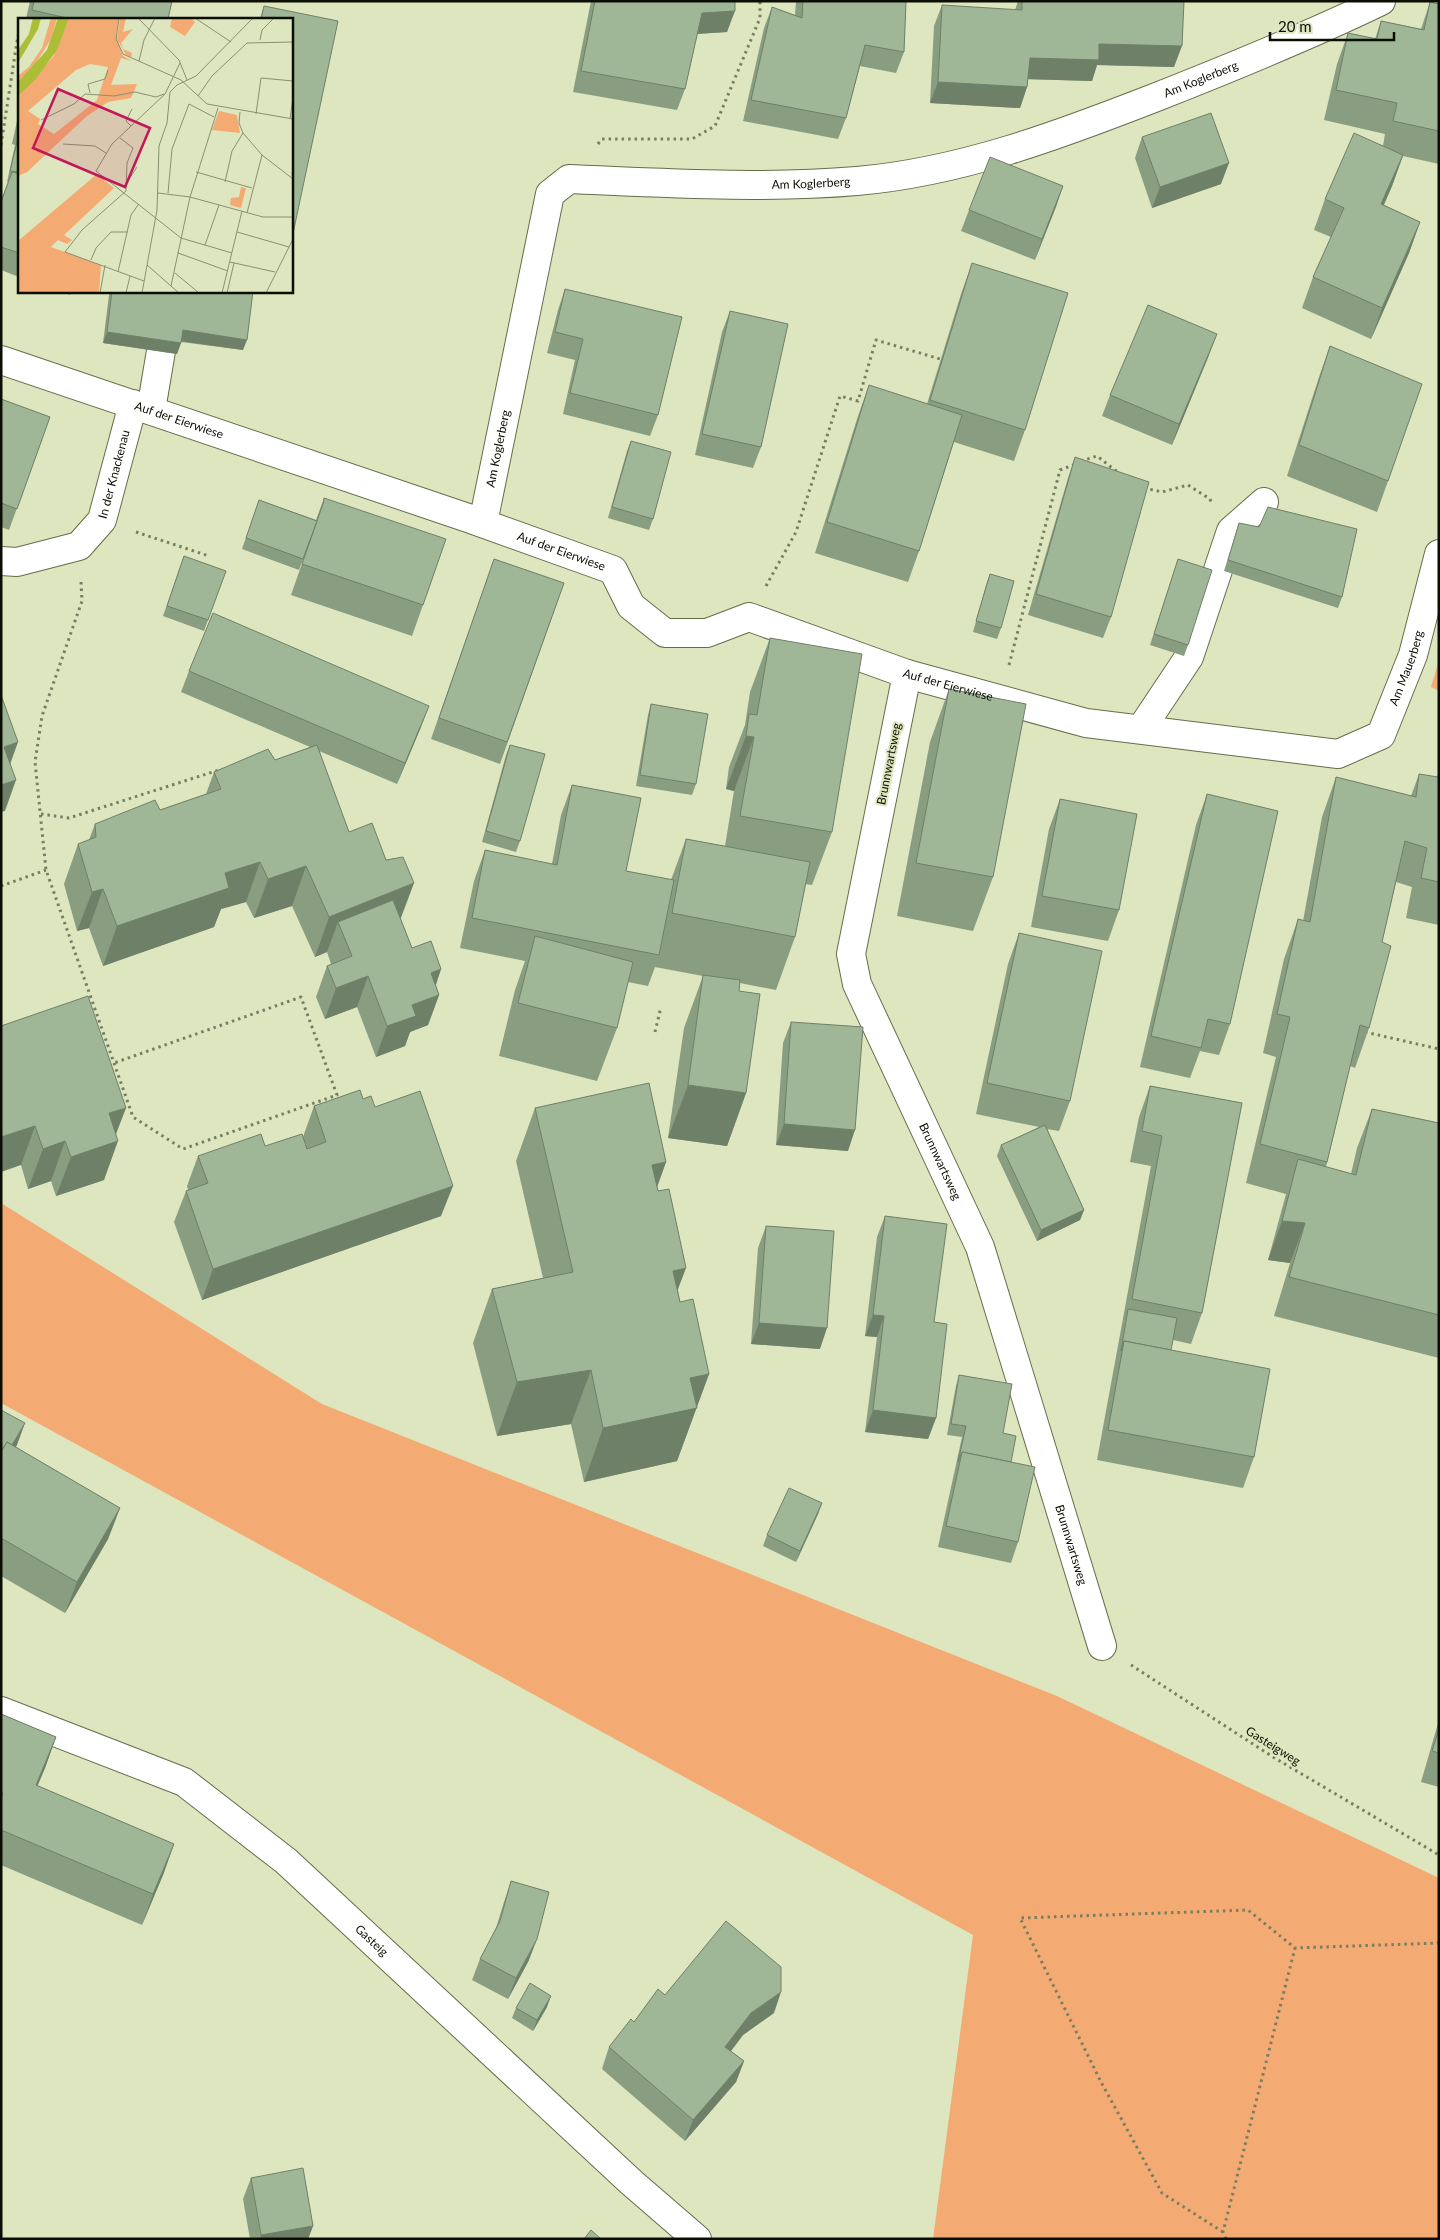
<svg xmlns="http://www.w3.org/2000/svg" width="1440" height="2240" font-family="Lato,sans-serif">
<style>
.green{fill:#f4aa73}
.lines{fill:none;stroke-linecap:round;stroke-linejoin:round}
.minor-casing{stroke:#666d4a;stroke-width:30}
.path{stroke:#787e64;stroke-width:3;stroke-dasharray:2.5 4;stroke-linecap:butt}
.minor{stroke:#fff;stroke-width:28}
.wall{fill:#899d81}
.shaded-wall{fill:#6f8069}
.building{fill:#9fb796;stroke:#6f8069}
.labels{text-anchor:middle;stroke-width:4;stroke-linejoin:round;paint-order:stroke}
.street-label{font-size:12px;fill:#0c0e03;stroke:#dde6be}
.inset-road{fill:none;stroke:#899073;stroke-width:1}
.view{fill:#c2185b;fill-opacity:0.15;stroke:#c2185b;stroke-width:2.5}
.inset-edge{fill:none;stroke:#0c0e03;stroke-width:2.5}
</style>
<rect width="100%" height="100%" fill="#dde6be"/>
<!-- green -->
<g class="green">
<polygon points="1439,660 1439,691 1431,687"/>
<polygon points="1,1203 322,1404 1057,1696 1439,1878 1439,2239 933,2239 973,1935 1,1403"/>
</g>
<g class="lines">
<!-- minor casing -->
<g class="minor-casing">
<g id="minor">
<path id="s1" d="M 1,360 L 468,518 L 613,570 L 631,606 L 665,633 L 707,633 L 749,617 L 907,674 L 1086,723 L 1338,754 L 1381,735 L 1413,655 L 1439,554"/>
<polyline points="151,410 161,351"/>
<path id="s2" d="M 483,523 L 550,194 L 569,179 C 665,183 762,189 857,181 C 961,172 1059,135 1154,98 C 1230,68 1307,37 1381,1"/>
<path id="s3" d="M 1,561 L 17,562 L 79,546 L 102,520 L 133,404"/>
<path id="s4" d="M 907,674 L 851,954 L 857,984 L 980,1247 L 1102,1646"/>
<polyline points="1141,729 1189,657 1231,531 1264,502"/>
<path id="s5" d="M 1,1711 L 184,1782 L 286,1861 L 631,2182 L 697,2239"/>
</g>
</g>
<!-- path -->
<g class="path">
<polyline points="598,144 602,139 692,139 715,126 760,18 760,1"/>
<polyline points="1,145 18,35"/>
<polyline points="1081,461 1097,456 1120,474"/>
<polyline points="1144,488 1162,492 1188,485 1210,499 1211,502"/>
<polyline points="136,532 209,556"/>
<polyline points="81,582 82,601 42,716 35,762 46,870 133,1117 183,1149 337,1095 301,997 114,1063"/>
<polyline points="766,586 796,532 840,396 858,401 876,340 940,359"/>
<polyline points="1009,665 1060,470 1076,464"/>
<polyline points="41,814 69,818 222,769"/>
<polyline points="1,886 46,870"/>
<polyline points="655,1032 661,1007"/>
<polyline points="1365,1032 1439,1049"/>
<polyline points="1131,1665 1273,1757 1439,1855"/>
<polyline points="1223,2232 1162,2193 1101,2082 1020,1918 1248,1910 1295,1948 1439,1943"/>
<polyline points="1226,2239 1223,2232 1295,1948"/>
</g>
<!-- minor -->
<use href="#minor" class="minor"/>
</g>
<!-- wall -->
<g class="wall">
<polygon points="30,1 172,1 168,19 26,19"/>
<polygon points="591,1 735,1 727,32 697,34 685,89 677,110 573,92"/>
<polygon points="796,1 906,1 904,52 896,73 860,66 846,118 838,139 743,121 764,28 772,7 795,15"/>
<polygon points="1018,1 1184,1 1174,67 1097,65 1092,81 1028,79 1027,87 1020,108 930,103 934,26 942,5 1015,10"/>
<polygon points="1430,2 1439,4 1439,164 1403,156 1392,186 1384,205 1420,222 1409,253 1371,339 1302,308 1313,277 1331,237 1314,230 1325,199 1383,146 1385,134 1324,120 1337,64 1348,33 1375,39 1381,21 1421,29"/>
<polygon points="264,6 291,19 260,19"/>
<polygon points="19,112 19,277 1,270 1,200 8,182 7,182 15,145 12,144"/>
<polygon points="1142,137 1221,184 1152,208 1135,158"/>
<polygon points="1063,186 1035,260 961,231 969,210"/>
<polygon points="972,263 1025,430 1014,461 954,442 919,551 908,582 815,553 858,416 869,385 927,404 961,294"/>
<polygon points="565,289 658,415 650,436 563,414 575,360 547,353 558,310"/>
<polygon points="60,291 72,291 70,295"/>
<polygon points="110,291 253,291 243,350 181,342 177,354 103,343 109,295"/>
<polygon points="730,311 761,447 753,468 695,455 722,332"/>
<polygon points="1330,346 1388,481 1377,512 1287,476 1319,377"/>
<polygon points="1209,355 1172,445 1102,416 1110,395"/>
<polygon points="1,399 50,417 9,530 1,527"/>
<polygon points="631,441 653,519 649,530 608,518 627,451"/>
<polygon points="1075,457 1111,617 1103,638 1028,615 1068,478"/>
<polygon points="324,498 423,605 412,636 291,595 313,532 299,570 242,549 259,500 316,520"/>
<polygon points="1239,523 1342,597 1338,608 1224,571"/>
<polygon points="184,556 208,620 204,631 163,616"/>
<polygon points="494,559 564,583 500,764 431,739"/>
<polygon points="1178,559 1188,645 1184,656 1150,645"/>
<polygon points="990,574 1001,628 997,639 973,632 986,585"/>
<polygon points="770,638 832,832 812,885 805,884 795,937 776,990 740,983 739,991 746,1093 727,1146 668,1138 684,1028 703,976 655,967 648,986 628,982 617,1028 597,1081 499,1056 515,990 525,961 460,948 474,881 485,850 552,864 561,815 572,785 626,871 671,880 686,839 725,846 734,791 726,789 729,767 745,725 750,692"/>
<polygon points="189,671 421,727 397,784 319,751 349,832 401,919 412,948 441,969 436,985 439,995 428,1025 410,1032 405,1046 376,1057 357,1007 325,1019 316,997 327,966 331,964 327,952 315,957 292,906 254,918 246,902 221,909 214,927 103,966 89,928 77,931 64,884 78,844 89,840 95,824 160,810 206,794 214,772 275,760 310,747 181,692"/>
<polygon points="949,689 993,877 973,931 897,916 930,742"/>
<polygon points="651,704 696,784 692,795 636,786 648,715"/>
<polygon points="510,745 520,841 516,852 482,842 506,755"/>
<polygon points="1439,771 1439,925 1406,918 1412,887 1396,882 1382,942 1369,1028 1355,1068 1350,1066 1326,1167 1351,1174 1357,1148 1372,1109 1439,1123 1439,1358 1274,1316 1290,1263 1268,1260 1286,1194 1246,1183 1276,1057 1263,1053 1284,959 1298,919 1303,921 1322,817 1336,777 1411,796 1419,774 1437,777"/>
<polygon points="1207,794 1230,1024 1219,1055 1200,1051 1190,1078 1140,1067 1196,825"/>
<polygon points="1060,799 1119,910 1108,941 1031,927 1049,829"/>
<polygon points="1019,933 1070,1101 1059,1131 1047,1129 1084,1210 1080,1220 1037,1241 997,1156 1001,1145 1039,1127 976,1114 1008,964"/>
<polygon points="791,1022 848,1151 776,1145 783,1043"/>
<polygon points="1,1026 116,1134 104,1180 56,1196 51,1181 28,1189 21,1165"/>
<polygon points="1150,1086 1242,1103 1202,1313 1191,1344 1173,1340 1171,1350 1254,1457 1243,1488 1097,1460 1151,1166 1130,1162 1139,1117"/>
<polygon points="363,1099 375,1107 441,1216 202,1300 174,1222 186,1191 188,1190 187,1186 198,1156 265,1146 303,1137 314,1106"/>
<polygon points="535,1108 666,1162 657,1187 678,1291 680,1302 709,1374 677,1461 584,1482 571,1424 497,1436 473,1343 492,1289 543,1278 516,1161"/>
<polygon points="885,1216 934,1322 936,1418 928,1439 865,1432 877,1337 865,1336 877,1237"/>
<polygon points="766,1226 820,1349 751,1344 758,1248"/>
<polygon points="959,1375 1003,1433 1011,1462 1018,1542 1011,1563 938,1547 962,1437 947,1435 956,1386"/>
<polygon points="1,1410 17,1445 15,1447 120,1508 108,1539 65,1613 1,1576"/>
<polygon points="822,1503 818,1514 796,1562 763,1546 767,1535"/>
<polygon points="1,1714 56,1737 45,1768 37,1786 174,1844 163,1875 142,1925 1,1865"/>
<polygon points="1439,1720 1439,1787 1421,1782"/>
<polygon points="511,1881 529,1960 508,1999 472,1980 480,1959 496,1928 504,1902"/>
<polygon points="665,1995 774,2013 743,2035 731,2051 744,2061 736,2082 685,2141 602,2069 609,2047 634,2022"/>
<polygon points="547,2007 533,2031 512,2018 516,2008"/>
<polygon points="251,2178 313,2226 308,2239 250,2239 243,2199"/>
</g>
<!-- shaded-wall -->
<g class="shaded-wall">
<polygon points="735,11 727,32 694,34 702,13"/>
<polygon points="1099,44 1182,46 1174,67 1097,65 1092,81 1022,79 1030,58"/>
<polygon points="938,82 1027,87 1020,108 930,103"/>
<polygon points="1403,155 1392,186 1370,235 1381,204"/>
<polygon points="1229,163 1221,184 1152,208 1160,187"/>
<polygon points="1063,186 1056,207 1035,260 1042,239"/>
<polygon points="1420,222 1409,253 1371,339 1382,308"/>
<polygon points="183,330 247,340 243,350 180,341"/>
<polygon points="107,332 181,343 177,354 103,343"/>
<polygon points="1217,334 1209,355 1172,445 1179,424"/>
<polygon points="429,706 421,727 397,784 405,763"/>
<polygon points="746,736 754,737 734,791 726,789"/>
<polygon points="18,742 7,773 4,747"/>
<polygon points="16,780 5,811 1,812 1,785"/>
<polygon points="260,862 246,902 221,909 214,927 103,966 117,926 225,873"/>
<polygon points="306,866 292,906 254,918 268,879"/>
<polygon points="414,883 399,923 338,922 327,952 315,957 329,917"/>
<polygon points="103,889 89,928 77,931 92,892"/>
<polygon points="441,969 431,998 439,995 428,1025 410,1032 405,1046 376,1057 387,1026 412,1005 431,973"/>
<polygon points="368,976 357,1007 325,1019 336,988"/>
<polygon points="688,1085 746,1093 727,1146 668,1138"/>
<polygon points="126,1108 113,1142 118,1141 104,1180 56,1196 71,1157 109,1113"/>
<polygon points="784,1124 855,1130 848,1151 776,1145"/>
<polygon points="35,1126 21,1165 1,1172 1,1137"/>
<polygon points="65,1141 51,1181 28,1189 43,1149"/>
<polygon points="666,1162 647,1215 652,1165"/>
<polygon points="453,1186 441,1216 202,1300 213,1269"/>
<polygon points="1084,1210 1080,1220 1037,1241 1041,1230"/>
<polygon points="1282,1221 1305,1223 1290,1263 1268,1260"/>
<polygon points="686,1268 666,1321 673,1271"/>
<polygon points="873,1315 884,1316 877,1337 865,1336"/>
<polygon points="759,1323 827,1328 820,1349 751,1344"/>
<polygon points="591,1370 571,1424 497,1436 517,1382"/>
<polygon points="709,1374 677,1461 584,1482 603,1428 690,1378"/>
<polygon points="873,1410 936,1418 928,1439 865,1432"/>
<polygon points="25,1423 17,1445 1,1472 7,1454"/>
<polygon points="822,1503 818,1514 796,1562 800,1551"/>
<polygon points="120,1508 108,1539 65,1613 77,1582"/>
<polygon points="56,1737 45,1768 25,1816 36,1785"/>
<polygon points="174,1844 163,1875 142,1925 153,1894"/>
<polygon points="537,1939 529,1960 508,1999 516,1978"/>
<polygon points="781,1992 774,2013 743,2035 718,2068 725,2047 751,2013"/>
<polygon points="551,1996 547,2007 533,2031 537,2020"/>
<polygon points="744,2061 736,2082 685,2141 693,2120"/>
<polygon points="313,2226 308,2239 260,2239 261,2235"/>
</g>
<!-- building -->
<g class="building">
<polygon points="34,1 172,1 168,19 71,19 32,10"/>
<polygon points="595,1 735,1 735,11 702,13 685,89 581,71"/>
<polygon points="803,1 906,1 904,52 865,45 846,118 751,100 772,7 802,18"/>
<polygon points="1022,1 1184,1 1182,46 1099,44 1099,60 1030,58 1027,87 938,82 942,5 1022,10"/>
<polygon points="1430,2 1439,4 1439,131 1393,121 1397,103 1336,90 1348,33 1377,39 1381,21 1424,30"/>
<polygon points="264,6 338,21 291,243 291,19 261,19"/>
<polygon points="1211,113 1229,163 1160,187 1142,137"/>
<polygon points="1354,133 1403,155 1381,204 1420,222 1382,308 1313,277 1344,208 1325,199"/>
<polygon points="18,138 19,139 19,172 10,171"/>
<polygon points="990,157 1063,186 1042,239 969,210"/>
<polygon points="12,172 19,174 19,253 1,247 1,202"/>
<polygon points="972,263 1068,293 1025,430 930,400"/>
<polygon points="565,289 682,317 658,415 570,393 583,339 555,332"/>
<polygon points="112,291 253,291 247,340 183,330 181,343 107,332"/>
<polygon points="1148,305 1217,334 1179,424 1110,395"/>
<polygon points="730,311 788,324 761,447 702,434"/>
<polygon points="1330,346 1422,384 1388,481 1299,445"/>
<polygon points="869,385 962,415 919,551 827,522"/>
<polygon points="1,399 50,417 17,509 1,503"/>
<polygon points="631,441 671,452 653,519 612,507"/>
<polygon points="1075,457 1149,482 1111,617 1036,594"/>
<polygon points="324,498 446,539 423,605 302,564 324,501"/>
<polygon points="259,500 317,521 303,559 246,538"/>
<polygon points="1268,507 1357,529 1342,597 1228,560 1239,523 1259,527"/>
<polygon points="184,556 226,571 208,620 167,606"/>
<polygon points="494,559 564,583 507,742 439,718"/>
<polygon points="1178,559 1212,570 1188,645 1154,634"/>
<polygon points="990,574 1014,581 1001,628 976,621"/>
<polygon points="213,613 429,706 405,763 189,671"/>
<polygon points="770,638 862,654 832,832 740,816 754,737 746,736 749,714 757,715"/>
<polygon points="949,689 1026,704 993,877 916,863"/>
<polygon points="1,695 18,742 4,747 16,780 1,785"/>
<polygon points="651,704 708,714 696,784 640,775"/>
<polygon points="317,745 349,832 372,823 386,860 403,857 414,883 329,917 306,866 268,879 260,862 225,873 229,888 117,926 103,889 92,892 78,844 96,837 95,824 155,800 160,810 221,789 214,772 268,749 275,760"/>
<polygon points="510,745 545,754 520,841 486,831"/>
<polygon points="1419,774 1438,777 1439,775 1439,882 1421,878 1427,848 1405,841 1382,942 1391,946 1369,1028 1360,1025 1327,1162 1260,1144 1290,1017 1277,1014 1298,919 1310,922 1336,777 1416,797"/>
<polygon points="572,785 641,798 626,871 674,880 659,955 472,918 485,850 557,865"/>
<polygon points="1207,794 1278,811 1230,1024 1208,1019 1201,1048 1151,1036"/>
<polygon points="1060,799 1137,814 1119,910 1042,896"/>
<polygon points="686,839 810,862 795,937 672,913"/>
<polygon points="393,900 412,948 431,941 441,969 431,973 439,995 412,1005 416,1016 387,1026 368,976 336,988 327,966 352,956 338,922"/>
<polygon points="1019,933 1102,951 1070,1101 987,1083"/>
<polygon points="535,936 633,962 617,1028 518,1003"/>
<polygon points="703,975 740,980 739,991 760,994 746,1093 688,1085"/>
<polygon points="88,996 126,1108 109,1113 118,1141 71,1157 65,1141 43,1149 35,1126 1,1137 1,1026"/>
<polygon points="791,1022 863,1027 855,1130 784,1124"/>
<polygon points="649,1083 666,1162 652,1165 658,1191 669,1189 686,1268 673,1271 680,1302 693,1299 709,1374 690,1378 697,1408 603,1428 591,1370 517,1382 492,1289 573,1272 535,1108"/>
<polygon points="1150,1086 1242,1103 1202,1313 1132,1299 1162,1136 1142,1131"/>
<polygon points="360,1090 363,1099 371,1096 375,1107 420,1091 453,1186 213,1269 186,1191 208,1183 198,1156 261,1134 265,1146 302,1134 307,1149 326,1142 314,1106"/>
<polygon points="1372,1109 1439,1123 1439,1315 1289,1277 1305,1223 1282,1221 1298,1159 1356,1175"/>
<polygon points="1045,1125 1084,1210 1041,1230 1001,1145"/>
<polygon points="885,1216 947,1224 934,1322 947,1324 936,1418 873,1410 884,1316 873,1315"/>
<polygon points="766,1226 834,1231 827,1328 759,1323"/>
<polygon points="1128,1309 1177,1318 1171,1350 1124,1341 1121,1351"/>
<polygon points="1124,1341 1270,1369 1254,1457 1108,1430"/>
<polygon points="959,1375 1012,1384 1003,1433 1016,1436 1011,1462 962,1452 958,1462 966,1426 951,1424"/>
<polygon points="1,1410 25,1423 12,1445 7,1442 1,1452"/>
<polygon points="7,1442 120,1508 77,1582 1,1538 1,1452"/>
<polygon points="962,1452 1035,1467 1018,1542 946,1526"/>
<polygon points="789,1488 822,1503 800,1551 767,1535"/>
<polygon points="1,1714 56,1737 36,1785 174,1844 153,1894 1,1830 1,1798 3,1793 1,1792"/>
<polygon points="1439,1729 1439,1753 1432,1751"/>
<polygon points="511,1881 549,1892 537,1939 516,1978 480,1959 500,1921"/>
<polygon points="726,1921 781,1967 781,1992 751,2013 725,2047 744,2061 693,2120 609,2047 631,2019 634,2022 658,1989 665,1995"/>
<polygon points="530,1983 551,1996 537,2020 516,2008"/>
<polygon points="303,2168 313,2226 261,2235 251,2178"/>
<polygon points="591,2230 601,2239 584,2239"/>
</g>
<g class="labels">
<!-- street labels -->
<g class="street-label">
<text dy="4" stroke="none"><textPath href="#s2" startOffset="1008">Am Koglerberg</textPath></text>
<text dy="4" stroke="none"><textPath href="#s2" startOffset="602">Am Koglerberg</textPath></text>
<text dy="4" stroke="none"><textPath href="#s1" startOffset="188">Auf der Eierwiese</textPath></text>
<text dy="4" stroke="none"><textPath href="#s2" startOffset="76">Am Koglerberg</textPath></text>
<text dy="4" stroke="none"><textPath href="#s3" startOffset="162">In der Knackenau</textPath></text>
<text dy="4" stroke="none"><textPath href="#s1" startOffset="592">Auf der Eierwiese</textPath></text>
<text dy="4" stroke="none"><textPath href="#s1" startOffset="1544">Am Mauerberg</textPath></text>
<text dy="4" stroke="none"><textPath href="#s1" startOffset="1028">Auf der Eierwiese</textPath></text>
<text transform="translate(889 764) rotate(-79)" y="4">Brunnwartsweg</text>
<text dy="4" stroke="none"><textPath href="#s4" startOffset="512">Brunnwartsweg</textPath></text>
<text dy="4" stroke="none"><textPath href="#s4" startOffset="918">Brunnwartsweg</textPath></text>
<text transform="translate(1273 1746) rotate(32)" y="4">Gasteigweg</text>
<text dy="4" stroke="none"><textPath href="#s5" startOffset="442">Gasteig</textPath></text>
</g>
</g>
<!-- overview -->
<g transform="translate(18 18)">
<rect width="275" height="275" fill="#dde6be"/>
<path d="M 33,0 L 39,0 L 33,21 L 14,51 L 0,64 L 1,57 L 11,49 L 24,30 ZM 51,0 L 101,0 L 98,17 L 105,38 L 114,43 L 103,40 L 93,67 L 119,66 L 113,80 L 90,84 L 69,98 L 9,154 L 0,158 L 0,78 L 35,39 ZM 72,46 L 90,49 L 79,82 L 36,116 L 20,106 L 22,101 L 10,93 L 58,52 ZM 102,0 L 108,0 L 105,14 L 115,11 L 103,25 L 105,31 L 114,35 L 113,39 L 108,37 L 99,21 ZM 154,0 L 173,0 L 177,4 L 167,18 L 152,9 ZM 201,93 L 219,97 L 222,115 L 194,112 ZM 79,156 L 96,170 L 46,217 L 54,222 L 49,226 L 40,222 L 33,229 L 83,247 L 81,275 L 0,275 L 0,223 ZM 223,169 L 228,170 L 223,190 L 212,187 L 213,180 L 221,179 Z" fill="#f4aa73" fill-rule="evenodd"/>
<path d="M 15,0 L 23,0 L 20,11 L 0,45 L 0,32 L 11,16 ZM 40,0 L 51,0 L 39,32 L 17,62 L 0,78 L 0,64 L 29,32 Z" fill="#abbe36"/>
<path class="inset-road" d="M 101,0 L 98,21 L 105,36 L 163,62 L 189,86 L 275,101M 120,0 L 161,42 L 169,62M 177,0 L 213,24M 242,22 L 244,12 L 256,0M 121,43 L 126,22 L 137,0M 72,75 L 70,66 L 87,61 L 90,52M 147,76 L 94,126 L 78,153 L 163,220 L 214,235M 147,76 L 162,45M 180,78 L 194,58 L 229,25 L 275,24M 222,94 L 221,105 L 225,115 L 244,137 L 275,161M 238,96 L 243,60 L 275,63M 272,101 L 275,80M 23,102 L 56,86 L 67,76 L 96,78 L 117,74 L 138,79 L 146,76M 113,108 L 108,103 L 114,91M 102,120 L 115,130 L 109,145 L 108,173 L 64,212 L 47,234 L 126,263M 45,126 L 77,128 L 88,135M 178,154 L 234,170M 207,164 L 214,133 L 225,115M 108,166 L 119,149M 140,175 L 172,179 L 245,199 L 275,199M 150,175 L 154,131 L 171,86 L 196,99M 229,195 L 244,137M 219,214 L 271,229M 187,227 L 201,187M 160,235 L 210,253M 73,242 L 78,230 L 93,214 L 110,214M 212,244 L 257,254M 129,247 L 161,275M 100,254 L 113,197 L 120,187M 157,255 L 181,275M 153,268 L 172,179 L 200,90M 82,275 L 87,247M 108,275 L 112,258M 124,275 L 139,192 L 141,128 L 149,105 L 152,74 L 159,67 L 178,58 L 235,0M 204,275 L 224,193M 209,275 L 216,245M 248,275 L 275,221"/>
<path class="view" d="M 40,71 L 132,110 L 107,169 L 15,130 Z"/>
<rect width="275" height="275" class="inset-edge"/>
</g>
<!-- border -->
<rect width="1440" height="2240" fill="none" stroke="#0c0e03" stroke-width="5"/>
<!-- scale -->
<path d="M1270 32v8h124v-8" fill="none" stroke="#0c0e03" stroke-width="2.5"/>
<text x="1278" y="32" font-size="15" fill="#0c0e03" stroke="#dde6be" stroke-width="4" paint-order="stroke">20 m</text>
</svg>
